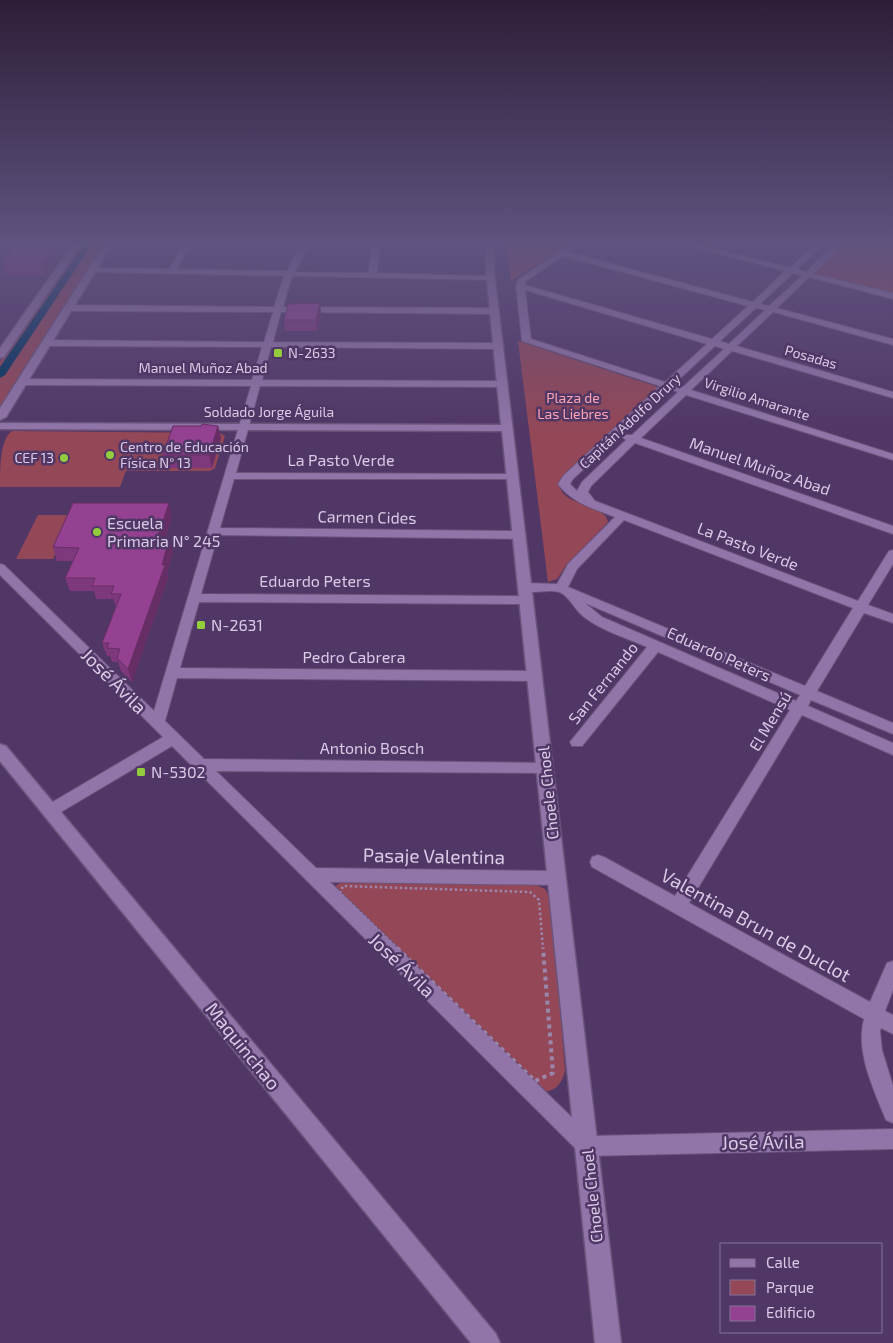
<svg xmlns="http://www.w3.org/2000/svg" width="893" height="1343" font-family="'Exo 2',sans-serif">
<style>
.green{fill:#934757}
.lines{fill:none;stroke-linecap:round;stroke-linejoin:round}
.canal{fill:#00355e;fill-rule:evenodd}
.street-casing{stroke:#6b547b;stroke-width:2}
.secondary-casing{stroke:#6b547b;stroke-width:3}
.path-far1{stroke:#9b87ac;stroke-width:2.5;stroke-dasharray:2.5 2.5;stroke-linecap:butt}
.path{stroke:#9b87ac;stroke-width:4;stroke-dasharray:4 4;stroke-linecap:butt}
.street{fill:#9175a8;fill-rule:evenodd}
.secondary{fill:#9175a8;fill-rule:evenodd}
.wall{fill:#7e387c}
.shaded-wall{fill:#672e65}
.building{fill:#934190;stroke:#672e65}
.poi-dot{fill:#93cc3d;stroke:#513766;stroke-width:2}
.labels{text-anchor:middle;stroke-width:5;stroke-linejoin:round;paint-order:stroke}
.far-poi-label{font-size:14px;fill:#d9cae6;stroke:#513766;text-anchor:start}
.far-street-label{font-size:14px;fill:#d9cae6;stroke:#513766}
.far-park-label{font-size:14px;fill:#fda3b2;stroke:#513766}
.street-label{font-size:16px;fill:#d9cae6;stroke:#513766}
.poi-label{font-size:16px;fill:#d9cae6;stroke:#513766;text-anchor:start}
.near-street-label{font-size:19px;fill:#d9cae6;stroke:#513766}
</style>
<rect width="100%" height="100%" fill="#513766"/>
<!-- green -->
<g class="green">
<polygon points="81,243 105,243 0,408 0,361"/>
<polygon points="506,243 570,243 511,281"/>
<polygon points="845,243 893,243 893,295 815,274"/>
<path d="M 518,341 L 658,387 L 560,483 C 558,506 605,502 608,522 L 565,567 L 557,579 L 548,582 Z"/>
<path d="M 12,431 L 220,433 L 225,436 L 215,468 L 210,471 L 126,471 L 120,487 L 0,487 C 0,468 0,439 12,431 Z"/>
<polygon points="38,515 73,515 53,559 16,559"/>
<path d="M 342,882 L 534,884 L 545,889 L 552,902 L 565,1071 C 562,1082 557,1090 545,1092 L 334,887 Z"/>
</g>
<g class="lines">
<!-- canal -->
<polygon class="canal" points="85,243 93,243 5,375 0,378 0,367"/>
<!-- street casing -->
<g class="street-casing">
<g id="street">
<polygon points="184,243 192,243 177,269 287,271 301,243 309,243 295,272 368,273 373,243 381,243 377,273 491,276 495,278 491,280 292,276 283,307 495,308 499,311 495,314 281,312 273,342 499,343 504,346 499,349 271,347 262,380 503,381 508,384 503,387 260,386 236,473 513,474 517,475 517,479 234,479 220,528 520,531 526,535 520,539 218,535 201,594 527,596 533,600 527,604 199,602 180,668 535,671 542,676 535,681 177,678 165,721 204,759 550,763 553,767 550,771 545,773 216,771 316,868 557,871 563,873 565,878 563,883 557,885 330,882 591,1136 893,1129 893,1149 587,1156 580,1153 172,746 56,815 50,817 44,815 42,811 44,807 163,737 0,575 0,564 4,565 154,711 251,386 22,385 17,382 22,379 252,380 262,347 47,346 42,343 47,340 264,342 273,312 69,311 65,308 69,305 274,307 284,276 93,272 89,270 93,268 169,269"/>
<path d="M 571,243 L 580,243 L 568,252 L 753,302 L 785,271 L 678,243 L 692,243 L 790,268 L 816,243 L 825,243 L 797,269 L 806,272 L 836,243 L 845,243 L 813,274 L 893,293 L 893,299 L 809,277 L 777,308 L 893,339 L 893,345 L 773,312 L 737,346 L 893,392 L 893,398 L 732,351 L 691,390 L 893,454 L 893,460 L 686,395 L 641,438 L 893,526 L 893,534 L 635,443 L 591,486 L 588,492 L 595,501 L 858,601 L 889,551 L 893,550 L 893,564 L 868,605 L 893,614 L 893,623 L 864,613 L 817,691 L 893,723 L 893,734 L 811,700 L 808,706 L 893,743 L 893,755 L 802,715 L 689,903 L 870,1002 L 887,963 L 893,961 L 893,990 L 885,1011 L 893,1015 L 893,1034 L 881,1028 L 880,1031 L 882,1050 L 893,1086 L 893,1123 L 886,1120 C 874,1090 855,1051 864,1019 L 592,867 L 590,862 L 592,857 L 598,855 L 604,857 L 675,896 L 790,710 L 658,652 L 582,746 L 572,746 L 570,742 L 647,647 C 627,638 602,631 584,617 C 576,611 571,600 563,594 C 551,586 527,598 519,587 L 525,583 L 557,584 L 568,564 L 615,517 C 594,509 572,503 558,484 L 564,475 L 660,386 L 522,341 L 516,286 L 518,280 ZM 563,256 L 748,306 L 712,339 L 525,285 L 526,281 ZM 793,273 L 802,276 L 769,306 L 760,304 ZM 525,290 L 707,344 L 665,382 L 531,339 ZM 756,308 L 765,310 L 729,344 L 720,341 ZM 715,346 L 724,349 L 683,387 L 674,384 ZM 669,389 L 678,392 L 632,435 L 623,435 L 622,437 L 626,440 L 582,482 L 577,491 L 570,484 L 573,479 ZM 624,520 L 853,608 L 805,686 L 568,587 L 577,569 ZM 585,603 L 800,695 L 796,701 L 602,617 Z"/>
</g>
</g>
<!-- secondary casing -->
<g class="secondary-casing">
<g id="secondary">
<polygon points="74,243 82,243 4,357 0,358 0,348"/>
<polygon points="105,243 113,243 6,417 0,420 0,408"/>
<polygon points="486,243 494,243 494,271 621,1343 595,1343 502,431 0,429 0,423 501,425 486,271"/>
<polygon points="0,744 6,746 496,1334 500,1343 471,1343 0,761"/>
</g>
</g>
<!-- path-far1 -->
<polyline class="path-far1" points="398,949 340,893 343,886 530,892 539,900 543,949"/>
<!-- path -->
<polyline class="path" points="397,948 535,1081 553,1073 543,948"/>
<!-- street -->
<use href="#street" class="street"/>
<!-- secondary -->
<use href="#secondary" class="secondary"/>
</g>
<!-- wall -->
<g class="wall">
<polygon points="18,243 67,243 45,275 6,275 2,264"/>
<polygon points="321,314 317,331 285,331 284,320"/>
<polygon points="218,426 221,438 212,468 166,468 163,455"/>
<polygon points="172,516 165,539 169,539 173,552 167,573 168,578 132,682 121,671 118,662 112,662 110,656 107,656 102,643 116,607 113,599 96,599 94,591 70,591 65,578 73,561 57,561 53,547"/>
</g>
<!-- shaded-wall -->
<g class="shaded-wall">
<polygon points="57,243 67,243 45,275 42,264"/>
<polygon points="320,303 321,314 317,331 316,320"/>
<polygon points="218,426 221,438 212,468 209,455"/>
<polygon points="169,503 172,516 161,552 157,539"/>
<polygon points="169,539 173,552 167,573 168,578 132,682 128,669"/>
</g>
<!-- building -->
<g class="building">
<polygon points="18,243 57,243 42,264 2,264"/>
<polygon points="320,303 316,320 284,320 288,304"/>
<polygon points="202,424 218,426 209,455 163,455 173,426 201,426"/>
<polygon points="73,503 169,503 157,539 169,539 162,565 165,565 128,669 117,658 120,649 107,648 109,643 102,643 121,594 111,594 114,586 92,586 95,578 65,578 79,548 53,547"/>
</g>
<!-- sky -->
<linearGradient id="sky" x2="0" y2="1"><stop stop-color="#2d1e38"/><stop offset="0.56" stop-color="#5f537f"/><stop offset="1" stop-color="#5f537f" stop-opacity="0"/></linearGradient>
<rect width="893" height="431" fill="url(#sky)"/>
<!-- markers -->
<g class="poi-dot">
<rect x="273" y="348" width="10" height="10" rx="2.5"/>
<circle cx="110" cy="455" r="5"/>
<circle cx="64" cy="458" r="5"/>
<circle cx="97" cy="532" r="5"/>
<rect x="196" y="620" width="10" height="10" rx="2.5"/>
<rect x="136" y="767" width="10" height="10" rx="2.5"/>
</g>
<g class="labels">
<!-- far-poi labels -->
<g class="far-poi-label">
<text x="288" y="358">N-2633</text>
<text x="120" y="452">Centro de Educación<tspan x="120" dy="16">Física N° 13</tspan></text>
<text x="54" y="463" text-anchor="end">CEF 13</text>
</g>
<!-- far-street labels -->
<g class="far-street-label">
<text transform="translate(811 357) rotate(16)" y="5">Posadas</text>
<text x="203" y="373">Manuel Muñoz Abad</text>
<text transform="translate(757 399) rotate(18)" y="5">Virgilio Amarante</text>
<text x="269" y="417">Soldado Jorge Águila</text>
<text transform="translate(630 421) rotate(-43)" y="5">Capitán Adolfo Drury</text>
</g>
<!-- far-park labels -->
<g class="far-park-label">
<text x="573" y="403">Plaza de<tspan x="573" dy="16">Las Liebres</tspan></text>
</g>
<!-- street labels -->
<g class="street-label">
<text x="341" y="466">La Pasto Verde</text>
<text transform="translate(760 466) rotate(19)" y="6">Manuel Muñoz Abad</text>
<text transform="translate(367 517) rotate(1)" y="6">Carmen Cides</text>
<text transform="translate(748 546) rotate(21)" y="6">La Pasto Verde</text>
<text x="315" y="587">Eduardo Peters</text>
<text transform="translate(719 654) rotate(24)" y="6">Eduardo Peters</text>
<text x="354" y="663">Pedro Cabrera</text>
<text transform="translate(603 683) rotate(-51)" y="6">San Fernando</text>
<text transform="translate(770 721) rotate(-59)" y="6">El Mensú</text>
<text x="372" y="754">Antonio Bosch</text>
<text transform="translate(548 793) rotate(-96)" y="6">Choele Choel</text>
<text transform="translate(592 1196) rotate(-96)" y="6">Choele Choel</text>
</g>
<!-- poi labels -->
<g class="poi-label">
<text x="107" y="529">Escuela<tspan x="107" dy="18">Primaria N° 245</tspan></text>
<text x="211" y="631">N-2631</text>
<text x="151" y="778">N-5302</text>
</g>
<!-- near-street labels -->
<g class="near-street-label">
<text transform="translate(114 681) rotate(45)" y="7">José Ávila</text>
<text transform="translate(434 856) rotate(1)" y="7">Pasaje Valentina</text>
<text transform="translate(756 925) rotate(29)" y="7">Valentina Brun de Duclot</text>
<text transform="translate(402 965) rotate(44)" y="7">José Ávila</text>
<text transform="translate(243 1046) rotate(51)" y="7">Maquinchao</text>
<text transform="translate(763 1142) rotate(-1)" y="7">José Ávila</text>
</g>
</g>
<!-- legend -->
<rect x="720" y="1243" width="162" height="90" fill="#513766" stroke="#877299"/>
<rect x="730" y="1259" width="25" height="8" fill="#9175a8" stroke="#877299"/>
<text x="766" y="1268" font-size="15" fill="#d9cae6">Calle</text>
<rect x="730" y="1280" width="25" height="15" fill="#934757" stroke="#877299"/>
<text x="766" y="1293" font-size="15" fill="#d9cae6">Parque</text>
<rect x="730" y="1306" width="25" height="15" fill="#934190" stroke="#877299"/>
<text x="766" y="1318" font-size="15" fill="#d9cae6">Edificio</text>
</svg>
